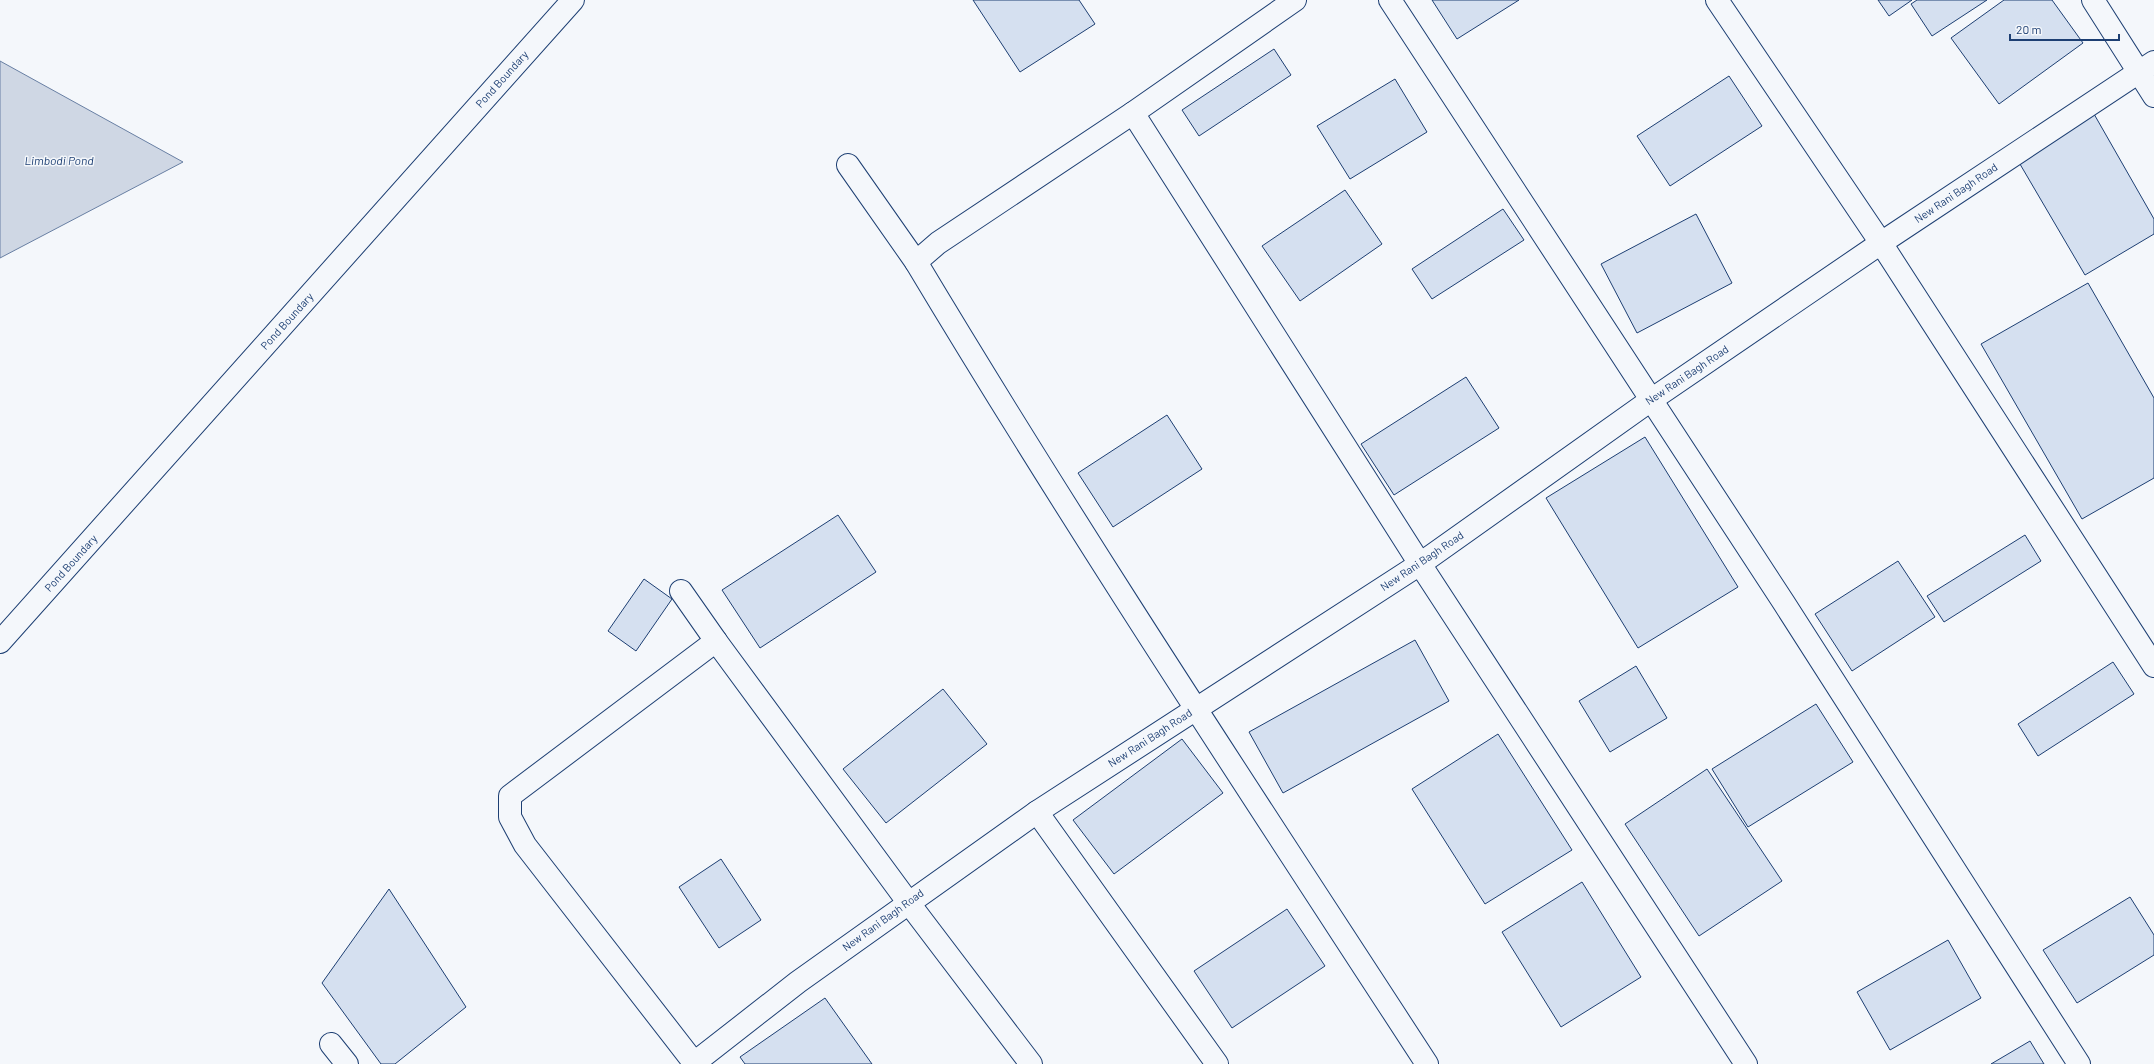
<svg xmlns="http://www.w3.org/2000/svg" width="2154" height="1064" font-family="Barlow,sans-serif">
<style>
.water{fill:#cfd7e4;stroke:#687fa3}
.building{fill:#d5e0f0;stroke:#1d3f73}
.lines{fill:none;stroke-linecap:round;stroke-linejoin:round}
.street-casing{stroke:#1d3f73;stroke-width:24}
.street{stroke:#f4f7fb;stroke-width:22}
.labels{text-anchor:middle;stroke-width:3;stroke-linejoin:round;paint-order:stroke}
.street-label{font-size:11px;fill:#1d3f73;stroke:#f4f7fb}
.water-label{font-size:12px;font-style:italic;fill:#1d3f73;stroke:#f4f7fb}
</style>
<rect width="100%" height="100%" fill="#f4f7fb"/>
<!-- water -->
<polygon class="water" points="0,61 183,162 0,258"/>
<!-- building -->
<g class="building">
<polygon points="973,0 1079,0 1095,24 1020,72"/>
<polygon points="1432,0 1519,0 1457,39"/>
<polygon points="1878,0 1912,0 1889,16"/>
<polygon points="1917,0 1987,0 1932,36 1911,4"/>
<polygon points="2004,0 2052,0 2083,43 1999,104 1951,38"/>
<polygon points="1274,49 1291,75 1199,136 1182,110"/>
<polygon points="1729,76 1762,126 1670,186 1637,136"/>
<polygon points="1395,79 1427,132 1350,179 1317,126"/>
<polygon points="2094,114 2154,219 2154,234 2085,275 2017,159"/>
<polygon points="1345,190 1382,244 1300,301 1262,246"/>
<polygon points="1503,209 1524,240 1432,299 1412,269"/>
<polygon points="1696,214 1732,283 1637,333 1601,264"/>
<polygon points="2088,283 2154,398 2154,478 2082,519 1981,344"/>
<polygon points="1466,377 1499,428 1394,495 1361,444"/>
<polygon points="1167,415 1202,469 1113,527 1078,473"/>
<polygon points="1645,437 1738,587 1638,648 1546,498"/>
<polygon points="838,515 876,572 760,648 722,590"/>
<polygon points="2025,535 2041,561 1944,622 1927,596"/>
<polygon points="1898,561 1935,617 1852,671 1815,614"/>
<polygon points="644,579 672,599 636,651 608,631"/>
<polygon points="1415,640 1449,701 1283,793 1249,732"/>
<polygon points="2113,662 2134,694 2038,756 2018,724"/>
<polygon points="1636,666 1667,718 1610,752 1579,701"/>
<polygon points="943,689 987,744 886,823 843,769"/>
<polygon points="1816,704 1853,762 1748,827 1712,769"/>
<polygon points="1498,734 1572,850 1485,904 1412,789"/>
<polygon points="1182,739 1223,793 1114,874 1073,820"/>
<polygon points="1707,769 1782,881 1699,936 1625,824"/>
<polygon points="721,859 761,920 719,948 679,887"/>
<polygon points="1582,882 1641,977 1561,1027 1502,932"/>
<polygon points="389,889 466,1007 395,1064 381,1064 322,983"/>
<polygon points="2130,897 2154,935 2154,955 2077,1003 2043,950"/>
<polygon points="1287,909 1325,966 1232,1028 1194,971"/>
<polygon points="1948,940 1981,998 1890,1050 1857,992"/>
<polygon points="825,998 872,1064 745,1064 740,1057"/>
<polygon points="2030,1041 2044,1064 1991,1064"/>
</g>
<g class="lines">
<!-- street casing -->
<g class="street-casing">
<g id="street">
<path d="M 1295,0 L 1133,113 L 938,243 L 916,262 C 1079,534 1254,798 1427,1064"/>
<polyline points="1390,0 1784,603 2079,1064"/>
<polyline points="1717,0 1881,243 2154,666"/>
<polyline points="2093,0 2154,96"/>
<polyline points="1133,113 1420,564 1746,1064"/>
<polyline points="848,165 916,262"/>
<polyline points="681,591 716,641"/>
<polyline points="0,642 573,0"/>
<polyline points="1037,812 1217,1064"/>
<polyline points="331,1044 347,1064"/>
<polyline points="693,1064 798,982 1037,812 1420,564 1651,400 1881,243 2154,62"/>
<polyline points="695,1064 525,845 510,817 510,796 716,641 908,902 1031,1064"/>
</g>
</g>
<!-- street -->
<use href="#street" class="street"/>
</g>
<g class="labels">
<!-- street labels -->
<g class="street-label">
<text transform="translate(502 79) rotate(-48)" y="4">Pond Boundary</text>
<text transform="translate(1956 193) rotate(-34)" y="4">New Rani Bagh Road</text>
<text transform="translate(287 321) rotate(-48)" y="4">Pond Boundary</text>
<text transform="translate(1687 375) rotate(-34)" y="4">New Rani Bagh Road</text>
<text transform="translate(1422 561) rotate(-34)" y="4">New Rani Bagh Road</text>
<text transform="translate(71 563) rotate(-48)" y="4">Pond Boundary</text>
<text transform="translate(1150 738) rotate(-33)" y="4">New Rani Bagh Road</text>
<text transform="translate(883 920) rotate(-36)" y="4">New Rani Bagh Road</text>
</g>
<!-- water labels -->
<g class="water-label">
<text x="59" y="165">Limbodi Pond</text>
</g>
</g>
<!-- scale -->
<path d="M2010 34v6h109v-6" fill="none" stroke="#1d3f73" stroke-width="2"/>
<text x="2016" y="34" font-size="12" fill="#1d3f73" stroke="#f4f7fb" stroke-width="3" paint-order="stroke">20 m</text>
</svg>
